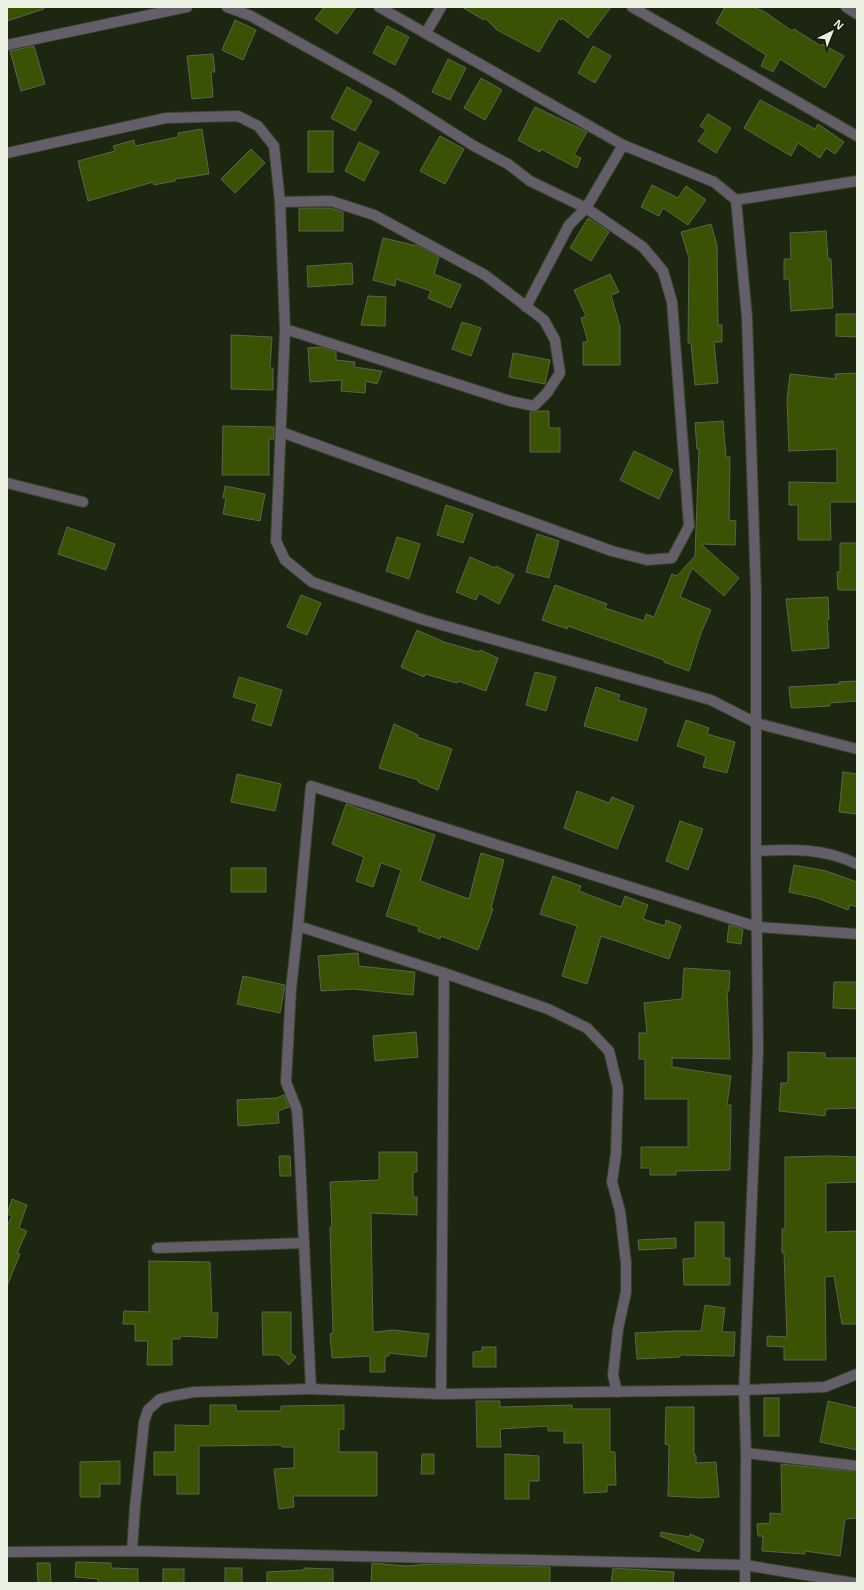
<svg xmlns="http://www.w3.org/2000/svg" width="864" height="1590" font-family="'Noto Sans',sans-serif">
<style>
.building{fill:#3a5203;stroke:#5a654d}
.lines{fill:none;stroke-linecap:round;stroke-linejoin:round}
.minor-casing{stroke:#3a422e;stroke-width:12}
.minor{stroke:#645e69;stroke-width:10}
</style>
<rect width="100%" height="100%" fill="#1d2610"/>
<!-- building -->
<g class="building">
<polygon points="7,7 44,7 44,9 7,21"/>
<polygon points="324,7 356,7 337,34 315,19"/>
<polygon points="462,7 611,7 588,38 562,18 561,20 559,18 539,52 497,30 485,18 484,20"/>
<polygon points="725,7 753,7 765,12 792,31 794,29 821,46 822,44 844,56 825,88 780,59 773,72 761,66 766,55 716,23"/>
<polygon points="235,20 256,30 243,60 222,50"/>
<polygon points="387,26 409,37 395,65 373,53"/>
<polygon points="34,46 45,84 21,91 10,51"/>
<polygon points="593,46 611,56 595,83 578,73"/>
<polygon points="213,54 215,72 211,72 213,97 192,99 187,56"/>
<polygon points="448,59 466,68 450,100 432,92"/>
<polygon points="481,78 502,90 485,120 464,108"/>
<polygon points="347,87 372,101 355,131 331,118"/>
<polygon points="760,100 815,129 818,124 844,142 835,154 826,148 820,158 798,143 791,156 744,128"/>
<polygon points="535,107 587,132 574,155 581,158 577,168 541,149 540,152 518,140"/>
<polygon points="708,114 731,128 716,153 698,141 706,130 700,126"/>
<polygon points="202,129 209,174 175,179 175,181 154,185 153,182 88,201 78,161 115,151 113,146 134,140 135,146 178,137 178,133"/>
<rect x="308" y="131" width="25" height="41"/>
<polygon points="440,136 464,149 445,184 420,171"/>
<polygon points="359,142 379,152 364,181 345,171"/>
<polygon points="251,149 265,163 235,193 221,179"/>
<polygon points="652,185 678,198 686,186 706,200 688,225 663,208 659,216 641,207"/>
<polygon points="299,208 330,208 343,212 343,231 299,231"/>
<polygon points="588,218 609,232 591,261 570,248"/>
<polygon points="711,224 717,245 718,325 722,325 722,342 714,342 718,383 695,385 691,343 688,343 689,258 681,232"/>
<polygon points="826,231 828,259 831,259 833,308 791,311 789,279 784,279 784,259 791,259 790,233"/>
<polygon points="383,238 418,246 439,257 434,274 461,285 451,308 428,298 431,291 396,279 395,286 373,280"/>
<polygon points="352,263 353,284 308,287 307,266"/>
<polygon points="610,274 619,292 611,295 620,327 620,365 583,365 583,342 588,342 581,318 586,316 574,290"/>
<polygon points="368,296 386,297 385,326 361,325"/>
<polygon points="836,314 857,314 857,337 836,336"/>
<polygon points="462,322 481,328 471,356 452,349"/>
<polygon points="231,335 272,337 270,368 273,368 273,390 231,389"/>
<polygon points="321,347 336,352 336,360 355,362 354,367 382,371 377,384 366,381 365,393 341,391 342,380 310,382 308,348"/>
<polygon points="513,353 550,360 545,384 509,377"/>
<polygon points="857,373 857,502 830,502 831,540 798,540 798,505 789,505 789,482 837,483 837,449 789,451 787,400 790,374 836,379 835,374"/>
<polygon points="539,411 549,411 549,428 560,428 560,452 530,452 530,412"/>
<polygon points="723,421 726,457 730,457 729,520 736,521 735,545 701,544 739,578 724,596 692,568 680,597 711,610 701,633 689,671 664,662 664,660 568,626 567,629 542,620 555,585 607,604 605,608 644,621 646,614 654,617 672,574 677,576 695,556 699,449 697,449 695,423"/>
<polygon points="223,426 274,427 274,439 269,439 269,475 222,475"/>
<polygon points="634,451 673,470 659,499 620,480"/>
<polygon points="225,486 265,494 260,521 223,514 226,498 223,498"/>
<polygon points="446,505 473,514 463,543 437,535"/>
<polygon points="67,527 115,544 106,570 58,554"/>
<polygon points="537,534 559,541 549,578 526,572"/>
<polygon points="397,537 420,544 409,579 386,571"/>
<polygon points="840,543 857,543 857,590 838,590 837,572 840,572"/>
<polygon points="470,557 495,568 496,566 514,575 499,604 479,593 476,600 456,592"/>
<polygon points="301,595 321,603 307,635 287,627"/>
<polygon points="828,597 829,619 827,619 829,648 792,651 786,599"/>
<polygon points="417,630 444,642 479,652 480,650 498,658 486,691 458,681 457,683 425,674 424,677 401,667"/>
<polygon points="535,672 556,677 546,711 526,705"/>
<polygon points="239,677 282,690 271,726 252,720 257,704 233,697"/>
<polygon points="857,681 857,701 830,703 830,706 791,708 789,687 840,684 839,682"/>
<polygon points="596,687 620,695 618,700 647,709 637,741 584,726"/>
<polygon points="686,720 709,728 707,734 735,742 727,773 703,767 706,756 677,746"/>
<polygon points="394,724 418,735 417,737 452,749 438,790 418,782 418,780 379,768"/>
<polygon points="843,772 857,774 857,814 839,812"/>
<polygon points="237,774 281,784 275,811 231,802"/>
<polygon points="577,791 609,803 612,797 634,806 617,849 564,828"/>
<polygon points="346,804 435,835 420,881 469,899 481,853 504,860 491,908 493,909 478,950 441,936 440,939 418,931 419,927 386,916 401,870 381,863 373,887 356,881 364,857 332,844"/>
<polygon points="680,821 703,829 688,870 666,861"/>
<polygon points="794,865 826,871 857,882 857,907 850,905 848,910 817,898 789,892"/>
<rect x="231" y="868" width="35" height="24"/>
<polygon points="553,876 581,886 579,891 621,907 625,896 648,905 643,919 665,926 666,920 681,926 669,959 601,936 587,984 562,976 577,926 540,914"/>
<polygon points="729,925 743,929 741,944 727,942"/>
<polygon points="358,953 359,966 415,972 413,995 353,989 321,991 318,956"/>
<polygon points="684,968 730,971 729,991 727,991 730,1059 672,1058 672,1067 731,1076 727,1105 731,1105 730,1170 676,1171 676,1175 650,1175 650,1168 641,1168 641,1147 688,1147 688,1099 645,1099 645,1059 639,1059 639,1033 647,1033 644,1003 682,999"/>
<polygon points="243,976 285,985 280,1013 237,1004"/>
<polygon points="834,982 857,982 857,1009 833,1008"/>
<polygon points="416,1032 418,1057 375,1061 373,1036"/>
<polygon points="788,1052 825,1053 825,1058 857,1058 857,1108 826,1109 825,1116 779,1111 781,1083 788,1083"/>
<polygon points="284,1095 289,1107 278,1111 279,1123 238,1126 237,1100 276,1098"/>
<polygon points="379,1152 417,1152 417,1172 413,1172 413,1197 417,1197 417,1215 371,1213 373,1331 375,1332 393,1330 429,1334 426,1357 389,1353 389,1356 385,1356 385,1372 370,1372 370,1356 332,1358 330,1334 333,1333 330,1227 332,1227 330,1182 379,1180"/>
<polygon points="279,1156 290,1156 291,1176 280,1176"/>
<polygon points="829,1156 857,1157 857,1182 826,1183 826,1232 857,1231 857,1324 842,1324 834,1276 825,1277 826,1360 784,1360 784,1347 767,1346 767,1336 787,1337 784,1253 782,1253 782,1229 785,1229 785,1157"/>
<polygon points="12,1199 27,1205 19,1228 27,1231 17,1253 20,1254 7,1286 7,1226 12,1216 7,1214"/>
<polygon points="695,1222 724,1222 724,1258 730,1258 730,1285 684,1285 683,1259 695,1258"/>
<polygon points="676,1238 676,1248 639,1250 638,1240"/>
<polygon points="149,1261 210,1262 212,1313 218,1313 217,1338 180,1336 180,1339 172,1339 172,1365 147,1365 148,1341 135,1341 135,1324 123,1324 124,1311 149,1312"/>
<polygon points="705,1305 725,1308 722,1332 735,1332 734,1356 680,1355 680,1357 637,1359 635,1333 675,1331 701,1331"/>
<polygon points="262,1312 291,1312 291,1353 296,1357 289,1365 278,1355 263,1355"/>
<polygon points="482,1347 496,1347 496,1367 473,1367 473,1352 482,1351"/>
<rect x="764" y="1398" width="15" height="38"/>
<polygon points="476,1401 500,1401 500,1407 572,1405 572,1409 610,1409 610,1452 615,1452 616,1485 607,1485 607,1492 584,1493 583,1443 564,1443 564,1431 548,1431 548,1426 500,1429 501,1447 477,1447"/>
<polygon points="828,1401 857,1408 857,1450 820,1442"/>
<polygon points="210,1405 236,1405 236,1411 281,1411 281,1406 344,1405 344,1429 339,1429 339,1452 377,1452 377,1496 293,1496 294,1507 279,1509 274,1469 294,1468 294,1447 282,1447 281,1445 199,1446 199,1494 177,1494 177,1475 154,1475 154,1452 175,1452 175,1425 210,1426"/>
<polygon points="666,1407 694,1407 694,1455 696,1455 696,1463 716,1462 719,1497 701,1498 668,1496 669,1445 665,1444"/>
<polygon points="422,1454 434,1454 434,1474 421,1474"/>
<polygon points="505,1454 539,1456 539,1481 529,1481 529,1499 505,1499"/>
<polygon points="120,1461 120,1484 100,1484 100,1497 80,1497 80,1462"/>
<polygon points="781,1464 857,1472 857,1518 845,1519 840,1556 805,1551 805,1554 762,1551 763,1536 758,1536 757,1524 770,1523 770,1513 782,1514"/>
<polygon points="661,1532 689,1537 690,1534 704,1540 699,1552 660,1536"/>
<polygon points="76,1562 111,1563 111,1568 138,1569 138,1583 98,1583 98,1579 75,1577"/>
<polygon points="37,1563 50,1563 51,1583 38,1583"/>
<polygon points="372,1563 407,1566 432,1564 550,1567 550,1583 371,1583"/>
<rect x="225" y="1568" width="17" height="15"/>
<polygon points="304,1568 333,1569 333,1583 267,1583 267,1572 304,1570"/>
<polygon points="613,1568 674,1572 673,1583 611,1583"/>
<rect x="163" y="1569" width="21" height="14"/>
</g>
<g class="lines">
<!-- minor casing -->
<g class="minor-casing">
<g id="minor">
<polyline points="227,7 251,16 393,95 474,146 508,164 530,181 586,208 643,247 663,271 672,302 689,526 672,558 647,560 612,551 281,432"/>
<polyline points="379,7 623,145 714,182 736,200 747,317 756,593 756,851 758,1051 744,1390 746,1453 745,1583"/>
<polyline points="632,7 857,136"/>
<polyline points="846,7 857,14"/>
<polyline points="426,33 441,7"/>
<polyline points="7,45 187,7"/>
<polyline points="7,153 166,118 238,116 258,126 274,146 280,202 285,329 276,541 285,560 312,582 424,620 711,700 756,723 857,749"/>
<polyline points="736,200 857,181"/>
<polyline points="280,202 331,201 374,215 485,275 544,320 555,340 560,373 547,393 534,406 510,401 285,329"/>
<polyline points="526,307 569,225 586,208 623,145"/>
<polyline points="7,483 83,502"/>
<path d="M 756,851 C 792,849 824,848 857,864"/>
<polyline points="298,926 311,786 757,927 857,934"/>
<polyline points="444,973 548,1009 587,1028 609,1051 618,1088 616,1153 612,1182 620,1211 626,1263 626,1292 618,1329 613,1375 617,1392"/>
<polyline points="157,1248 304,1243"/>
<polyline points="441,1394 311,1389 299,1139 297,1110 286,1082 291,989 298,926 444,973 441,1394 744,1390 825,1387 857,1374"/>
<polyline points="746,1453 857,1466"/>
<polyline points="132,1551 135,1507 144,1422 148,1410 160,1399 172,1396 194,1392 311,1389"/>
<polyline points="7,1552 132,1551 745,1565 854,1583"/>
</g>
</g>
<!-- minor -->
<use href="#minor" class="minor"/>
</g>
<!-- border -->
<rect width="864" height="1590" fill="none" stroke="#eaf1e3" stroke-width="16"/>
<!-- north arrow -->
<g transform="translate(832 32) rotate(43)" stroke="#141c07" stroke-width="3" paint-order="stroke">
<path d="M0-3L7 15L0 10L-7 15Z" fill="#eaf1e3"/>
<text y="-6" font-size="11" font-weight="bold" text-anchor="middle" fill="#eaf1e3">N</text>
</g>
</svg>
